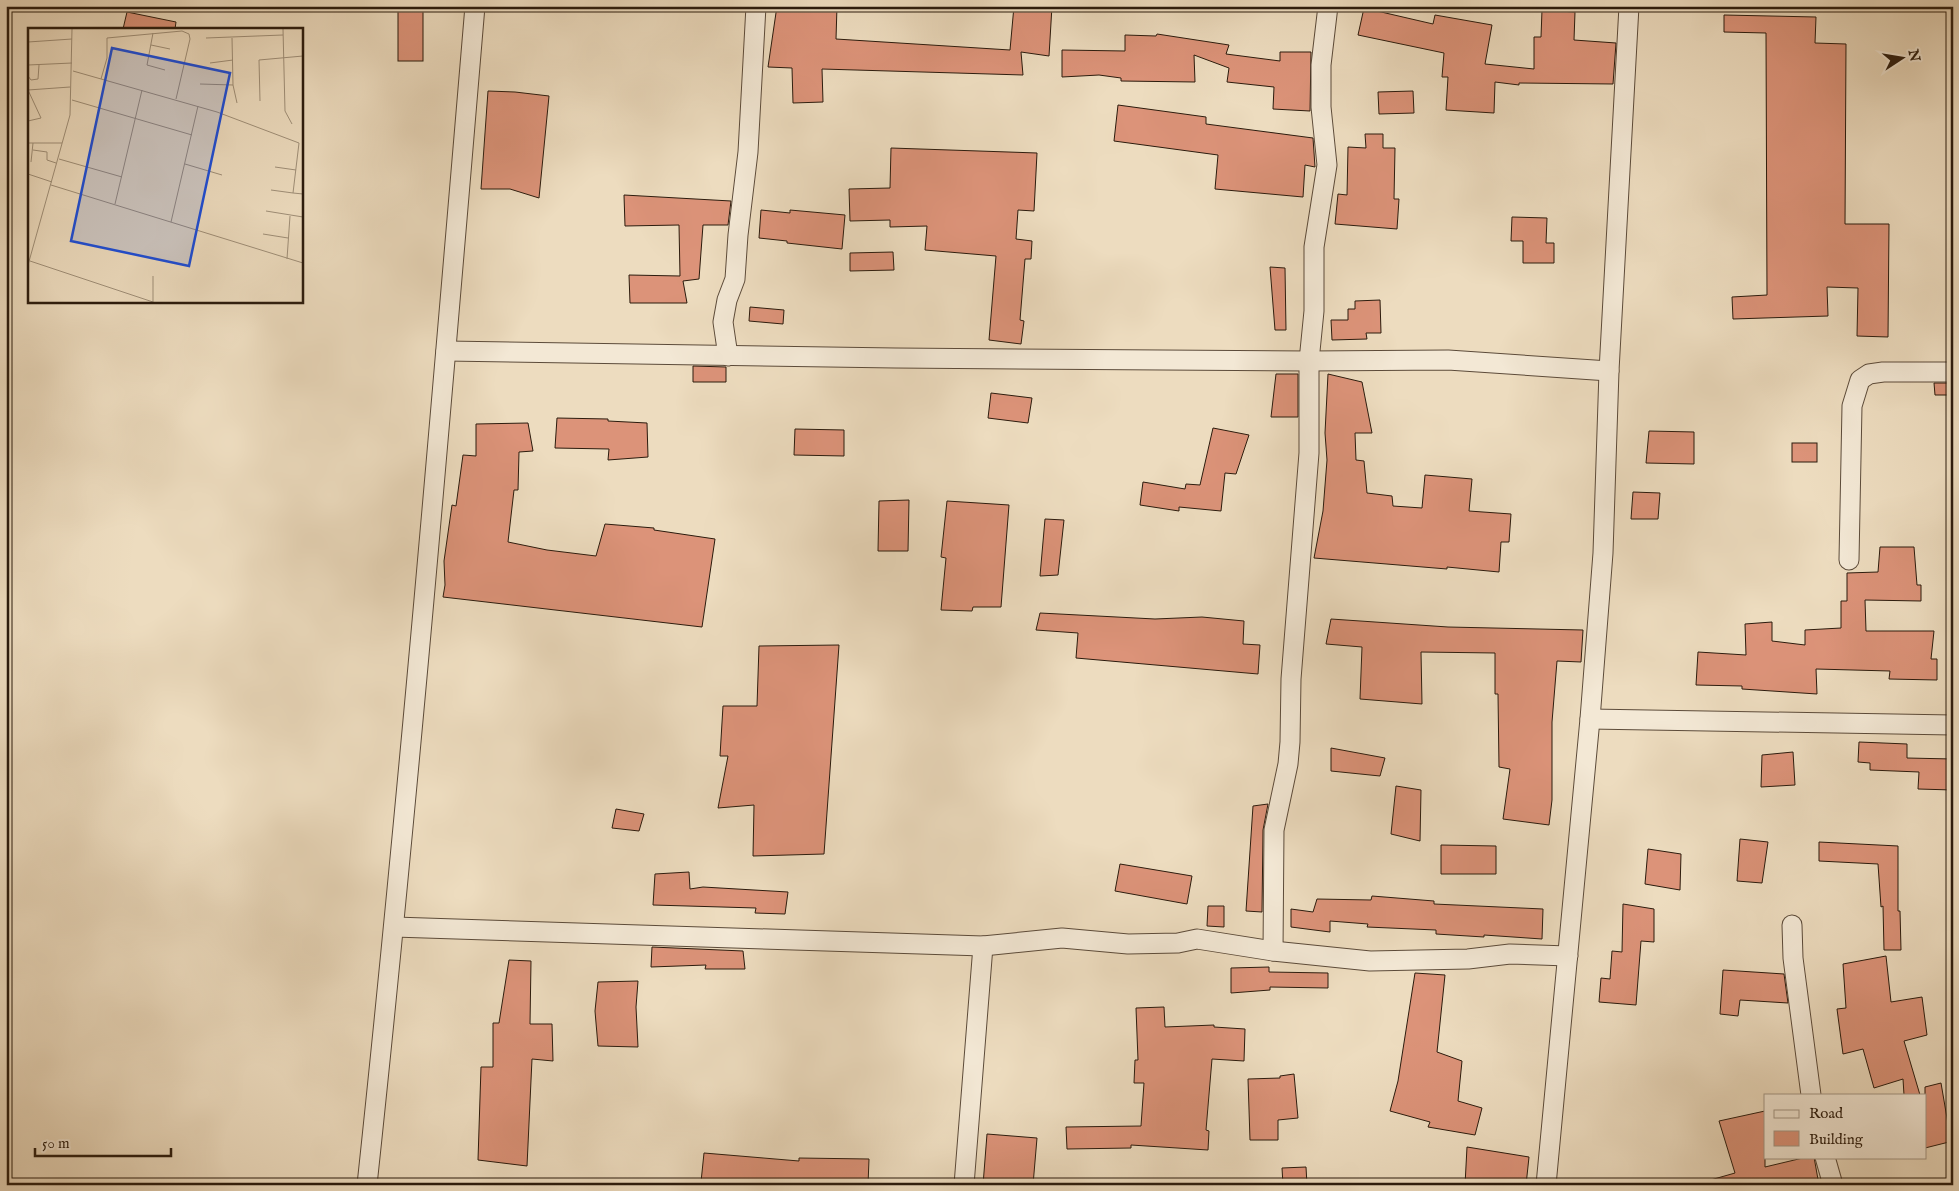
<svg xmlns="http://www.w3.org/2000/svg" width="1959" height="1191" font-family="'IM FELL English',serif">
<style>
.building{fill:#dc9379;stroke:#2b1b0d}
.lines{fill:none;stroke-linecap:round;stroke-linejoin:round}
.street-casing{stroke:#5c4b3a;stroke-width:21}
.street{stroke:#f3e8d5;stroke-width:19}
.inset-road{fill:none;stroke:#9f8f78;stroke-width:1}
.view{fill:#1d4ed8;fill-opacity:0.15;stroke:#1d4ed8;stroke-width:2.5}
.inset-edge{fill:none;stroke:#2b1b0d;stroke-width:2.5}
</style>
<rect width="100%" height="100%" fill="#eddcbf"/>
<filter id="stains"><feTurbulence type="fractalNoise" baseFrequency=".004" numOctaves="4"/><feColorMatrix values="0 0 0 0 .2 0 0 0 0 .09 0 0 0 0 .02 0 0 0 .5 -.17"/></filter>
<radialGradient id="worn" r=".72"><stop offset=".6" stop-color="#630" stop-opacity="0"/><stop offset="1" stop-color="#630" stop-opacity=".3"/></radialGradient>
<!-- building -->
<g class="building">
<rect x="398" y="6" width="25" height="55"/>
<polygon points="777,6 837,6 836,39 1010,50 1014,6 1052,6 1049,56 1021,52 1023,75 822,69 823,102 793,103 792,68 768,67"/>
<polygon points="1364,8 1433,24 1435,15 1492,25 1485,64 1534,69 1534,37 1541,37 1542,10 1575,12 1574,40 1616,43 1613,84 1519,83 1519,85 1495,82 1494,113 1446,110 1448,77 1442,77 1444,53 1358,35"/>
<polygon points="127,12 176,22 175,29 123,29"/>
<polygon points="1724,15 1816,17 1815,43 1846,44 1845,224 1889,224 1888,337 1857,336 1858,288 1827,287 1828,316 1733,319 1732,297 1767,295 1766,33 1724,32"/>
<polygon points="1157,34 1229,45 1226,54 1280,61 1280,52 1311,52 1310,111 1273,109 1274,87 1227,82 1229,68 1194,55 1195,82 1121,81 1121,78 1099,75 1062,77 1062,50 1125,51 1125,35 1156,36"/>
<polygon points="488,91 515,92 549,96 539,198 510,189 481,189"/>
<polygon points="1413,91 1414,113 1379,114 1378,92"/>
<polygon points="1118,105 1206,117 1206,124 1313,138 1315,167 1305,165 1303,197 1215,189 1218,155 1114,141"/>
<polygon points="1365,134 1383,134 1383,148 1395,148 1394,199 1399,199 1397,229 1335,224 1338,194 1347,195 1348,147 1366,148"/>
<polygon points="891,148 1037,153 1034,211 1018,210 1016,239 1032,241 1031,259 1025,259 1020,320 1024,321 1021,344 989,340 996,256 925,250 927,226 890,227 890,220 850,221 849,189 890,188"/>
<polygon points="624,195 731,201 728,225 703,225 699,279 683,281 687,303 630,303 629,275 680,276 679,225 625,226"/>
<polygon points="761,210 790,213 790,210 845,215 842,249 787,243 787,241 759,238"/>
<polygon points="1512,217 1547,218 1546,243 1554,243 1554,263 1523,263 1523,241 1511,241"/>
<polygon points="893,252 894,270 850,271 850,253"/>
<polygon points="1270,267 1285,268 1286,330 1275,330"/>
<polygon points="1380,300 1381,333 1366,333 1367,339 1332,340 1331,320 1348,320 1348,309 1355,309 1355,301"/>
<polygon points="750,307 784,310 783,324 749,321"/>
<polygon points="693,366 726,367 726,382 693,382"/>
<polygon points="1276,374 1298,374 1298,417 1271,417"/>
<polygon points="1328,374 1362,382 1372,433 1355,433 1356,460 1364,461 1367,493 1392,496 1393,506 1422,508 1425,475 1472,479 1469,511 1511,514 1509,542 1501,542 1499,572 1447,567 1447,569 1314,558 1323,511 1327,460 1325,433"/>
<polygon points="1934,383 1953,383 1953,395 1935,395"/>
<polygon points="991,393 1032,398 1028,423 988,418"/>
<polygon points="557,418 608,419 608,421 647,423 648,457 608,460 609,449 555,448"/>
<polygon points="528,423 533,451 519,452 518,490 514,490 508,542 547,550 596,556 605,524 654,528 654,530 715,539 702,627 443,597 445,585 444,561 452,505 456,506 463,455 476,456 476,424"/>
<polygon points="1213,428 1249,435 1236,474 1225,473 1221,511 1179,507 1179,511 1140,505 1143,482 1185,489 1186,484 1200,485"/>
<polygon points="795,429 844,430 844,456 794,455"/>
<polygon points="1649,431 1694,432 1694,464 1646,463"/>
<rect x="1792" y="443" width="25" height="19"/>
<polygon points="1633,492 1660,493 1658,519 1631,519"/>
<polygon points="909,500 908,551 878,551 879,501"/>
<polygon points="947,501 1009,505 1001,607 973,607 972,611 941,610 946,558 941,557"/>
<polygon points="1045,519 1064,520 1058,575 1040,576"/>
<polygon points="1880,547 1914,547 1917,585 1921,585 1921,601 1865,600 1866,631 1934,631 1931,659 1937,659 1937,680 1889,679 1890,671 1816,669 1817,694 1742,689 1742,686 1696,685 1698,652 1746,655 1745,624 1772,622 1772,641 1805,645 1805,630 1841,628 1841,601 1847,601 1847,573 1878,572"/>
<polygon points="1040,613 1155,619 1202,617 1244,621 1243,644 1260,645 1258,674 1076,658 1078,633 1036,630"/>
<polygon points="1331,619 1448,627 1583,630 1581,662 1557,661 1552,722 1552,800 1549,825 1503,819 1510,769 1499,767 1498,694 1495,694 1495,653 1421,652 1422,704 1360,699 1362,647 1326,644"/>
<polygon points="839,645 824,854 753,856 754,805 718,808 728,756 720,756 723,706 757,706 759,646"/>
<polygon points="1859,742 1907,744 1907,758 1953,759 1953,790 1918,789 1919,772 1870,770 1870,763 1858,762"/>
<polygon points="1331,748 1385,758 1380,776 1331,771"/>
<polygon points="1793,752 1795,785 1761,787 1762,755"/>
<polygon points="1396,786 1421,790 1420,841 1391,834"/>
<polygon points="1268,804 1263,830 1262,912 1246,911 1253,806"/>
<polygon points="616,809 644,814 639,831 612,828"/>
<polygon points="1740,839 1768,842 1762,883 1737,881"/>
<polygon points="1819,842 1898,846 1898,911 1900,911 1901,950 1884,950 1883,906 1881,907 1878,864 1819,861"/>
<polygon points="1441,845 1496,846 1496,874 1441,874"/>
<polygon points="1648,849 1681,854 1680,890 1645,884"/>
<polygon points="1120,864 1192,876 1187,904 1115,891"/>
<polygon points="689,872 690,889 703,887 788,892 785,914 755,913 756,908 653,905 655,874"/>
<polygon points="1372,896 1434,901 1434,904 1543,909 1542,939 1484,935 1484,937 1436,934 1436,930 1367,927 1368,924 1330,921 1330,932 1291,927 1291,909 1313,912 1317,899 1371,900"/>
<polygon points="1623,904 1654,909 1654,942 1641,941 1636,1005 1599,1002 1601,978 1610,979 1612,951 1622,952"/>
<polygon points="1208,906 1224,906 1224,927 1207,926"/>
<polygon points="652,947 743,951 745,969 705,969 706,965 651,967"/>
<polygon points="1886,956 1891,1002 1922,997 1927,1035 1904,1041 1920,1095 1904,1095 1903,1079 1874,1088 1863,1049 1843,1054 1837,1009 1846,1008 1843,964"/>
<polygon points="509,960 531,961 530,1024 552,1024 553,1061 532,1059 527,1166 478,1160 481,1067 493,1067 493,1023 499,1023"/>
<polygon points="1269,967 1269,972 1328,973 1328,988 1270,987 1270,990 1231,993 1231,968"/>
<polygon points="1723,970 1784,974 1788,1003 1740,1000 1738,1016 1720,1014"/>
<polygon points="1415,973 1445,975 1437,1052 1462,1061 1458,1101 1482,1108 1475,1135 1428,1127 1430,1122 1390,1111 1398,1081"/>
<polygon points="638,981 636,1007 638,1047 598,1046 595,1011 598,982"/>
<polygon points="1164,1007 1165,1027 1214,1025 1214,1027 1245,1029 1244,1061 1212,1059 1206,1130 1209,1131 1208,1150 1131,1145 1131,1148 1067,1149 1066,1127 1141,1126 1144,1083 1134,1083 1135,1060 1138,1060 1136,1008"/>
<polygon points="1294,1074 1298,1118 1278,1120 1278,1140 1250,1140 1248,1079 1280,1078 1280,1076"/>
<polygon points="1941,1083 1948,1124 1953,1122 1953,1141 1925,1148 1925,1087"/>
<polygon points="1765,1111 1765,1167 1807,1157 1814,1157 1819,1185 1707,1185 1707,1181 1735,1173 1719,1121"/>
<polygon points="987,1134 1037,1138 1033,1185 983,1185"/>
<polygon points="1467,1147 1529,1157 1526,1185 1465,1185"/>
<polygon points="704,1153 799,1161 799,1158 869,1159 868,1185 734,1185 701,1182"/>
<polygon points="1306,1167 1307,1185 1283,1185 1282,1168"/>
</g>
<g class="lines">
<!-- street casing -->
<g class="street-casing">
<g id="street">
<polyline points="446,351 895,358 1309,361 1448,360 1609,371"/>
<polyline points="728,356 723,322 727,300 735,279 738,235 748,152 756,6"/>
<polyline points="1849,560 1852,406 1860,380 1869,374 1883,372 1953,372"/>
<polyline points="1590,719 1953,725"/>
<polyline points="1792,925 1793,958 1811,1095"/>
<polyline points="394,927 983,946 1062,938 1128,944 1178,943 1197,939 1273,951 1370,961 1468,959 1510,954 1568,956"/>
<polyline points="1273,951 1274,830 1288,764 1290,742 1291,679 1309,453 1309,361 1314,311 1314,247 1327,165 1321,107 1321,65 1328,6"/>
<polyline points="1825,1157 1833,1185"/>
<path d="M 367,1185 C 409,792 442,399 475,6"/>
<polyline points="964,1185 983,946"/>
<polyline points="1546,1185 1590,719 1603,553 1609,371 1629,6"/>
</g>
</g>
<!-- street -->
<use href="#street" class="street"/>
</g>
<!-- overview -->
<g transform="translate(28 28)">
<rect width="275" height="275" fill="#eddcbf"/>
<path class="inset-road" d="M 255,1 L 257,83 L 264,96M 125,5 L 119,37 L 137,42M 178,10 L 255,7M 204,10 L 205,57 L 209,75M 0,14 L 44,11M 123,17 L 142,21M 182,35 L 205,32M 0,37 L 44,35M 45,43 L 189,84 L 271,115 L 265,165 L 275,166M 0,48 L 3,52 L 10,51 L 11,37M 73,51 L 79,30 L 79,10 L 154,3 L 161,6 L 162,11 L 148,71M 172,56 L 205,57M 0,62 L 13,90 L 0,93M 0,62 L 42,59M 44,72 L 164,107M 232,73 L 231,32 L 275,28M 0,115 L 34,115M 5,122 L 19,124 L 19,132 L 28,135M 31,131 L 94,149M 3,134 L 5,115M 157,136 L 194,147M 247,139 L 268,142M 0,146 L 24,154M 23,157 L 275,235M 243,162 L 265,165M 87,176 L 114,62M 238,183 L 275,189M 143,194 L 170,78M 235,206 L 260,210M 259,231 L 262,188M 2,233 L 125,274M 0,237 L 42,87 L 44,1M 125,274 L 125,248"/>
<path class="view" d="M 84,20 L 202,45 L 161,238 L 43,213 Z"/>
<rect width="275" height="275" class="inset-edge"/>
</g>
<!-- margin -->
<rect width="1959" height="1191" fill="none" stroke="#eddcbf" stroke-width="25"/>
<rect x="8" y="8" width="1944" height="1176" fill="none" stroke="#2b1b0d" stroke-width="2.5"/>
<rect x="12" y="12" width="1934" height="1166" fill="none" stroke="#2b1b0d"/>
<!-- legend -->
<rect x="1764" y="1094" width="162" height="65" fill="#f3e8d5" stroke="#a39685"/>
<rect x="1774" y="1110" width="25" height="8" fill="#f3e8d5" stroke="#a39685"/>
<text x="1809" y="1118" font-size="15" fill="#2b1b0d">Road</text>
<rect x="1774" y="1131" width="25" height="15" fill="#dc9379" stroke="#a39685"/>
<text x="1809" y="1144" font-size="15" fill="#2b1b0d">Building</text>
<!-- north arrow -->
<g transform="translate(1902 58) rotate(78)" stroke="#f3e8d5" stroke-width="4" paint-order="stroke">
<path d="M0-4L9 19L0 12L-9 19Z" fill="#2b1b0d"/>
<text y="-8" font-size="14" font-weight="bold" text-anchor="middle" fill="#2b1b0d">N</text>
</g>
<!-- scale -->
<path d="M35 1148v8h136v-8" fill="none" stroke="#2b1b0d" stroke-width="2.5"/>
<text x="42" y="1148" font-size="15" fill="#2b1b0d" stroke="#f3e8d5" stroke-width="4" paint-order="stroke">50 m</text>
<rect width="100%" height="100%" filter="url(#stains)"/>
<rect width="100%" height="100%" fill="url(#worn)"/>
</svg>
